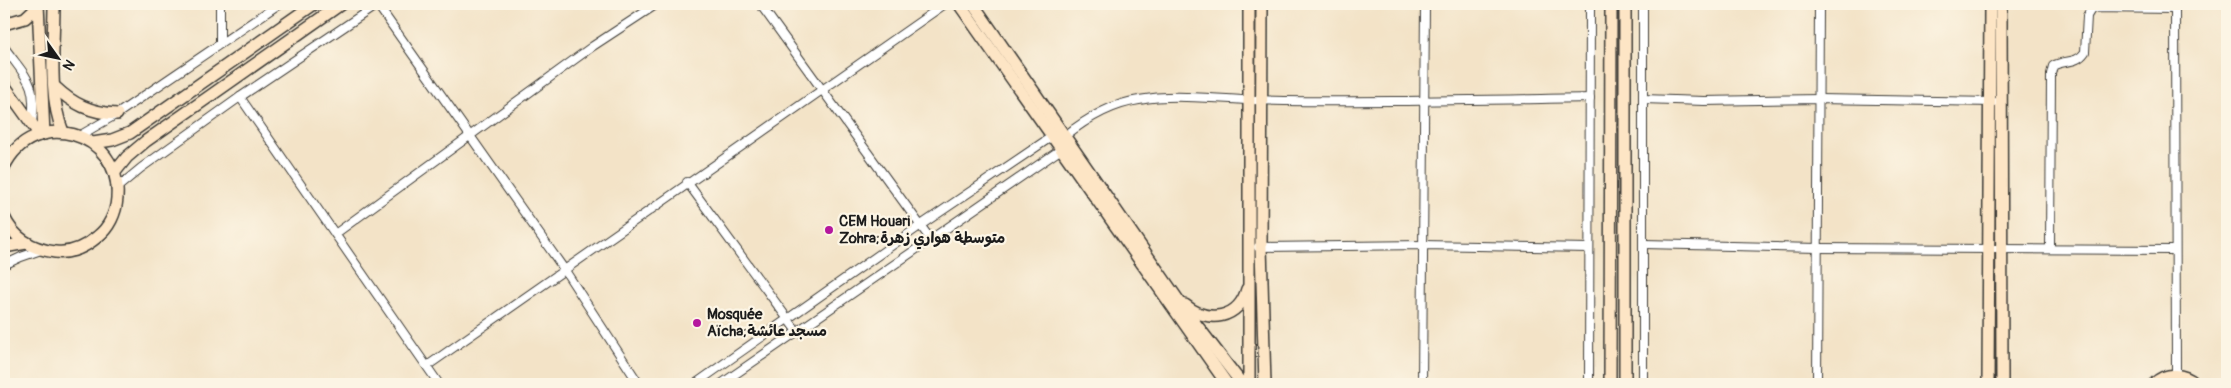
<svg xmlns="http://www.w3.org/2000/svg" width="2231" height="388" font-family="Pangolin,'Playpen Sans Arabic',sans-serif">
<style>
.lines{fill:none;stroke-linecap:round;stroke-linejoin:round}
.street-casing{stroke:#3c3a36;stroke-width:10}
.secondary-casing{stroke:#3c3a36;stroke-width:14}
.street{stroke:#fff;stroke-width:8}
.secondary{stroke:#fde5c5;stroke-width:11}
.poi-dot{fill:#b5179e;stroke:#fcf5e5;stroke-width:2}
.labels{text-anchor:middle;stroke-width:4.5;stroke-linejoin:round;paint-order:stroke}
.poi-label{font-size:15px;font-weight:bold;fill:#1c1c1c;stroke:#fcf5e5;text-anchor:start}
</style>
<rect width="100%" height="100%" fill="#fcf5e5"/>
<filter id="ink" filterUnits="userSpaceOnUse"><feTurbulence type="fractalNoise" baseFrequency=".02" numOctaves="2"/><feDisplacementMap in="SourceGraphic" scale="10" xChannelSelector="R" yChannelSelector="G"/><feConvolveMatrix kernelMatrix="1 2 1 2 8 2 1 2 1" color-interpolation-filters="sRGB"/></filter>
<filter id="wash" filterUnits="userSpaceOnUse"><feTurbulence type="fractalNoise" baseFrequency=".0096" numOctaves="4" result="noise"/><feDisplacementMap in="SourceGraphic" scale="20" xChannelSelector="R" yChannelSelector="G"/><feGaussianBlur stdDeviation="1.12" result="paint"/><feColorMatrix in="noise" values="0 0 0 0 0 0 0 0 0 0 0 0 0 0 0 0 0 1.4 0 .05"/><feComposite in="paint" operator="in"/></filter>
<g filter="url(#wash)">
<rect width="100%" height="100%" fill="#f3e3c7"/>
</g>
<g filter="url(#ink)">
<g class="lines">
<!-- street casing -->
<g class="street-casing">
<g id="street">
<polyline points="220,4 220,44"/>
<polyline points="377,4 564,269 639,384"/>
<polyline points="760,4 931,240"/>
<polyline points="1643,4 1643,384"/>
<polyline points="2175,4 2176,375"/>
<path d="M 4,47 C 27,79 37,82 32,124"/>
<polyline points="240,97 439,384"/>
<polyline points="1643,99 1704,101 1819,99 1994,102"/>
<polyline points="79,136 117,114 279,4"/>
<path d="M 1065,136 C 1086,119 1111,104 1139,100 C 1175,93 1211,99 1248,100 C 1362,103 1476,100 1590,98"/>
<polyline points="687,182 798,333"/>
<polyline points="118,187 141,168 240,97 378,4"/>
<polyline points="335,234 593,46 657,4"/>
<polyline points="1644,244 1818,248 2174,250"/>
<polyline points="1258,247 1423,245 1589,248"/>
<path d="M 2050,248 L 2051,74 L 2053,66 C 2065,59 2076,65 2085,52 L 2087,16 L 2092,8 L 2175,9"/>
<polyline points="4,265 21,257 41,250"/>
<polyline points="427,366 945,4"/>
<polyline points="695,384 921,225 1051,137 1057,137"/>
<polyline points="721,384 1060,150 1062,144"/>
<polyline points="1422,384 1425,4"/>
<polyline points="1589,384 1590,4"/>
<polyline points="1817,384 1819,4"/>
</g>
</g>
<!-- secondary casing -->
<g class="secondary-casing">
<g id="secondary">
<polyline points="38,4 44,134"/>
<path d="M 54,4 C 54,43 48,96 63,132"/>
<polyline points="959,4 1227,384"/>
<polyline points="973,4 1185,310 1242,384"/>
<polyline points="1262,4 1261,247 1265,384"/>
<polyline points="2001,4 2002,384"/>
<polyline points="4,24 25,18 38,6"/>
<polyline points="4,85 40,135"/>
<path d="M 55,87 C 73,104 91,113 117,114"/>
<polyline points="93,143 112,140 130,133 314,4"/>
<path d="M 4,167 C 33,106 122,131 117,198 C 116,213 109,228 97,237 C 85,247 70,254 55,252 C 32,249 14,239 4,217"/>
<polyline points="115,172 127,157 146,141 341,4"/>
<polyline points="4,247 26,243"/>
<path d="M 1185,305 C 1208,324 1239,319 1247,289"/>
<polyline points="1249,384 1249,4"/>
<polyline points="1610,384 1611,4"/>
<polyline points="1625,384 1625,4"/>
<polyline points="1988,384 1990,4"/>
<path d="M 2154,384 C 2166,372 2184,373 2196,384"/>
</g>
</g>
<!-- street -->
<use href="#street" class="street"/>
<!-- secondary -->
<use href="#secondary" class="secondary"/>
</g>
</g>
<!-- markers -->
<g class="poi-dot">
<circle cx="829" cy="230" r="5"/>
<circle cx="697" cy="323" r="5"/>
</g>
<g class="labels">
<!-- poi labels -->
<g class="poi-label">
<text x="839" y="226">CEM Houari<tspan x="839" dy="17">Zohra;متوسطة هواري زهرة</tspan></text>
<text x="707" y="319">Mosquée<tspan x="707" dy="17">Aïcha;مسجد عائشة</tspan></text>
</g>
</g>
<!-- margin -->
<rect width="2231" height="388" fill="none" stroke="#fcf5e5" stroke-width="20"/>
<!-- north arrow -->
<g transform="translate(58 58) rotate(123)" stroke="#fcf5e5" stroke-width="4" paint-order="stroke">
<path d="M0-4L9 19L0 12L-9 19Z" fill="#1c1c1c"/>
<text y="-8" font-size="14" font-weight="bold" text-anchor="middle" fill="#1c1c1c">N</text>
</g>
</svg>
